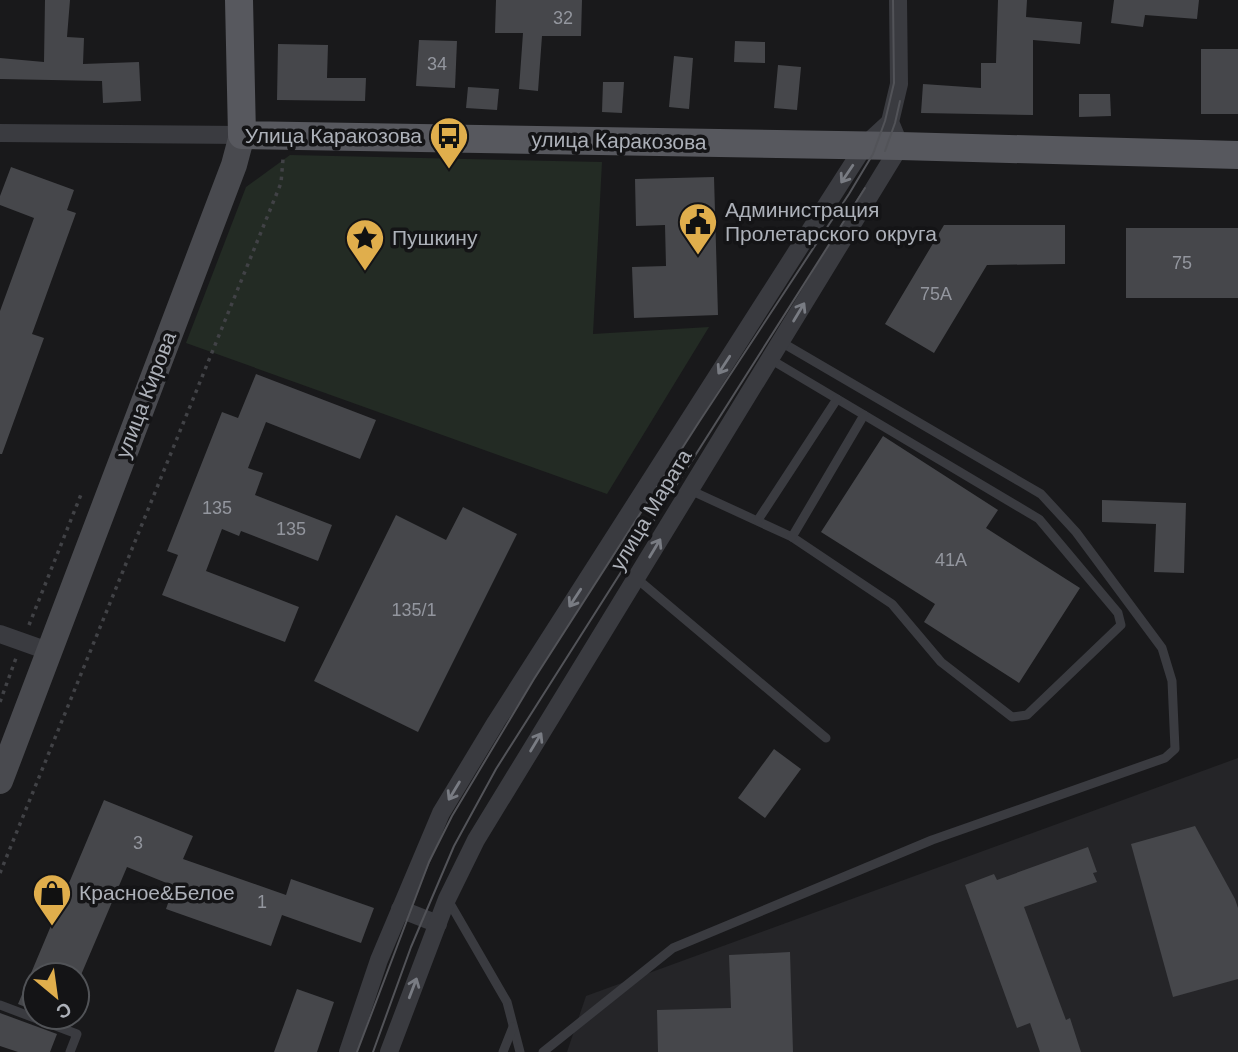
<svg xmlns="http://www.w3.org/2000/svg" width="1238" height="1052" font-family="Arial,sans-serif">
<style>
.built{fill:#252528}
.green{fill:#232b24}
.building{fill:#46474b}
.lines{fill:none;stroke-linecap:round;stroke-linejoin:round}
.path{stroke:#414246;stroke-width:3.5;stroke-dasharray:3.5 5;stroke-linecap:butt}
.service{stroke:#3a3b40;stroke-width:9}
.minor{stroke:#3a3b40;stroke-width:18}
.secondary{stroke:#494a4f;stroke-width:26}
.primary{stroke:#57585e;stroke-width:28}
.tram{stroke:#525358;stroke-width:2}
.oneway{stroke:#797c83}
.labels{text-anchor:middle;stroke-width:7;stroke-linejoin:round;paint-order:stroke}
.number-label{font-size:18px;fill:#93969e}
.poi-label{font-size:21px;fill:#adb1b9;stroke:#141416;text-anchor:start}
.street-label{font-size:21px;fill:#adb1b9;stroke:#141416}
</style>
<rect width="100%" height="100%" fill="#19191b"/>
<!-- built -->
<polygon class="built" points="1238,758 1238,1052 567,1052 586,996"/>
<!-- green -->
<polygon class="green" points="290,155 602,162 593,334 709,327 607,494 186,343 246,187"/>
<!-- building -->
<g class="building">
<polygon points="45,0 70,0 67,37 84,38 83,64 139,62 141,101 103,103 102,81 0,79 0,58 44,62"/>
<polygon points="496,0 582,0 581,36 542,36 538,91 519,89 523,33 495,33"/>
<polygon points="998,0 1027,0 1026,17 1082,22 1080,44 1033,40 1033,115 921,113 923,84 981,88 981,63 996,63"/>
<polygon points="1114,0 1199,0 1197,19 1145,15 1143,27 1111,23"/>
<polygon points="419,40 457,41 455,88 416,86"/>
<polygon points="735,41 765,42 765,63 734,62"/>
<polygon points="278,44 328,45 327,78 366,78 365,101 277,100"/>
<rect x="1201" y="49" width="37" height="65"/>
<polygon points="674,56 693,58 689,109 669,107"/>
<polygon points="778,65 801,67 797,110 774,108"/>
<polygon points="603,82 624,82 622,113 602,112"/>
<polygon points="468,87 499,89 497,110 466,108"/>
<polygon points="1079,94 1110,94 1111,116 1079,117"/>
<polygon points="11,167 74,190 67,210 76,213 32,334 44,338 2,454 0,454 0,311 34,218 0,205 0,196"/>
<polygon points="714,177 718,315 634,318 632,267 666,266 665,225 636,226 635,179"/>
<polygon points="944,225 1065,225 1065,264 987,265 934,353 885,324"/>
<rect x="1126" y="228" width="112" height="70"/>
<polygon points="256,374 376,420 360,459 266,422 248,468 263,473 255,495 332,525 318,561 241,531 239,536 222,529 206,571 299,607 285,642 162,595 178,555 167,551 222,412 238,418"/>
<polygon points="883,436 998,510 986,528 1080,588 1019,683 924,622 935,604 821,532"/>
<polygon points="1102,500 1186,503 1184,573 1154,572 1156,524 1102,522"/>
<polygon points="463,507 517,534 418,732 314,681 396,515 446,540"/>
<polygon points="774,749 801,769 765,818 738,798"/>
<polygon points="104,800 193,836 183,859 286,895 291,879 374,908 361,943 282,915 271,946 166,909 174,886 127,867 81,975 35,975 35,1011 18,1004"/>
<polygon points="1195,826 1235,899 1238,908 1238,979 1173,997 1131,844"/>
<polygon points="1088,847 1097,872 1093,873 1097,882 1024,907 1066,1020 1070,1018 1081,1052 1040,1052 1030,1023 1017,1028 965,885 994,874 997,880"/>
<polygon points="790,952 793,1052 658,1052 657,1010 731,1008 729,955"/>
<polygon points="297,989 334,1002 317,1052 274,1052"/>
<polygon points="0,1013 57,1034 50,1052 18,1052 0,1046"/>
</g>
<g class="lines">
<!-- path -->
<g class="path">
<polyline points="29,625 82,492"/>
<polyline points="0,702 16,658"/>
<polyline points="0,873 281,183 283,159"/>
</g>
<!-- service -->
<g class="service">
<polyline points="690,490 792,537 892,604 941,662 1012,717 1027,715 1121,625 1118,613 1039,519 770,359"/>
<polyline points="758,520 837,399"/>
<polyline points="792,537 864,415"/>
<polyline points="636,578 826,738"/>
<polyline points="448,900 507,1002 520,1052"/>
<polyline points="0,1005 77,1034 70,1052"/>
<polyline points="503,1052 513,1027"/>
<polyline points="543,1052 673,948 932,840 1165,758 1175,749 1172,681 1162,648 1076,532 1041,494 781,342"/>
</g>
<!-- minor -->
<g class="minor">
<polyline points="0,133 242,135"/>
<polyline points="0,634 48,651"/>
<polyline points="400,909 438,924"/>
<polyline points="348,1052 379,960 441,813 496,722 838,187 865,145 890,122"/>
<polyline points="389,1052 447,899 476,840 900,146 890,122 899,84 898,0"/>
</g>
<!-- secondary -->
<polyline class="secondary" points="0,781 234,165 242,135"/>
<!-- primary -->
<polyline class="primary" points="239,0 242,135 900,146 1238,155"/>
<!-- tram -->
<g class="tram">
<polyline points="885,151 895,123 900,101"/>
<polyline points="357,1052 429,862 452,816 534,679 699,422 849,194 873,154 885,121 894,83 893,0"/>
<polyline points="373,1052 411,947 454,846 496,769 865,188"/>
</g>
</g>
<!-- one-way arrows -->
<defs><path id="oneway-shaft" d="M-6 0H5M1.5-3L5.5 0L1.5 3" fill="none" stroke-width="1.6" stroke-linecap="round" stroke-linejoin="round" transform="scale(1.75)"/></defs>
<g class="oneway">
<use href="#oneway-shaft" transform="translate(847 174) rotate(124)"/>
<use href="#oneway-shaft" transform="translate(799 312) rotate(-59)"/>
<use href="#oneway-shaft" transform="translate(724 365) rotate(123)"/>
<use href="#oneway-shaft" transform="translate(655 548) rotate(-59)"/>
<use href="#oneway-shaft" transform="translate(575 598) rotate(123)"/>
<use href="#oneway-shaft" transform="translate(536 742) rotate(-59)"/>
<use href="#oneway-shaft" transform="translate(454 791) rotate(121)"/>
<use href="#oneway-shaft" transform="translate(413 988) rotate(-69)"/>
</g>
<!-- icons -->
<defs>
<g id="bus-pin" transform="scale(2.0125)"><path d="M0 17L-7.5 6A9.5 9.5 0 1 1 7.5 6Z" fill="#e0ae4c" stroke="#141416"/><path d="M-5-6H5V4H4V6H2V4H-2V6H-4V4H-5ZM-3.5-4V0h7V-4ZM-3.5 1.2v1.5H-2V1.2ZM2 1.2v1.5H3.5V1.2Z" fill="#111"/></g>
<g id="civic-pin" transform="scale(2.0125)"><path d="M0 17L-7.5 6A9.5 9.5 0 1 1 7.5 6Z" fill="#e0ae4c" stroke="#141416"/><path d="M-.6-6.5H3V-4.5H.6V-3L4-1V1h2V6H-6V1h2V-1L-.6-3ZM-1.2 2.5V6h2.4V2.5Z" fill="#111"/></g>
<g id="sight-pin" transform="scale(2.0125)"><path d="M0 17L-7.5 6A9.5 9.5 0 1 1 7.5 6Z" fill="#e0ae4c" stroke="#141416"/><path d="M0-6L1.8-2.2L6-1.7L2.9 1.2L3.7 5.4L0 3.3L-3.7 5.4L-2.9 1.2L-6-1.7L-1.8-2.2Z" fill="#111"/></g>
<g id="shop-pin" transform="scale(2.0125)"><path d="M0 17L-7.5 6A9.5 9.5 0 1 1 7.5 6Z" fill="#e0ae4c" stroke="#141416"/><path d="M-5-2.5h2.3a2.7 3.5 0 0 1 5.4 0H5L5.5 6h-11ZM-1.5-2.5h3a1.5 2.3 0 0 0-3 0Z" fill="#111"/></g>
</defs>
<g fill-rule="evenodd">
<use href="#bus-pin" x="449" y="136"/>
<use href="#civic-pin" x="698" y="222"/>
<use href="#sight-pin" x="365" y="238"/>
<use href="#shop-pin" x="52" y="893"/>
</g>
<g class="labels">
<!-- number labels -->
<g class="number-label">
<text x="563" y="24">32</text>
<text x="437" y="70">34</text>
<text x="1182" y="269">75</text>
<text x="936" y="300">75А</text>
<text x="217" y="514">135</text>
<text x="291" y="535">135</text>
<text x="951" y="566">41А</text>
<text x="414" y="616">135/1</text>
<text x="138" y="849">3</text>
<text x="262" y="908">1</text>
</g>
<!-- poi labels -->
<g class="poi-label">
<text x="422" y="143" text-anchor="end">Улица Каракозова</text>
<text x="725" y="217">Администрация<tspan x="725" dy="24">Пролетарского округа</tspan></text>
<text x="392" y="245">Пушкину</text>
<text x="79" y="900">Красное&amp;Белое</text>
</g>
<!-- street labels -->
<g class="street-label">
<text transform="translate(619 141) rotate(1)" y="7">улица Каракозова</text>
<text transform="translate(146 395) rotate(-69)" y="7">улица Кирова</text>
<text transform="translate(651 510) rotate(-59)" y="7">улица Марата</text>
</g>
</g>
<!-- north arrow -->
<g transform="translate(56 996) rotate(151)"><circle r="33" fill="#141416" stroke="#515357" stroke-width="2"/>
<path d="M0-5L12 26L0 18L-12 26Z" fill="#e0ae4c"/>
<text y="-10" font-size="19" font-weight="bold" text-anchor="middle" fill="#adb1b9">С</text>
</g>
</svg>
